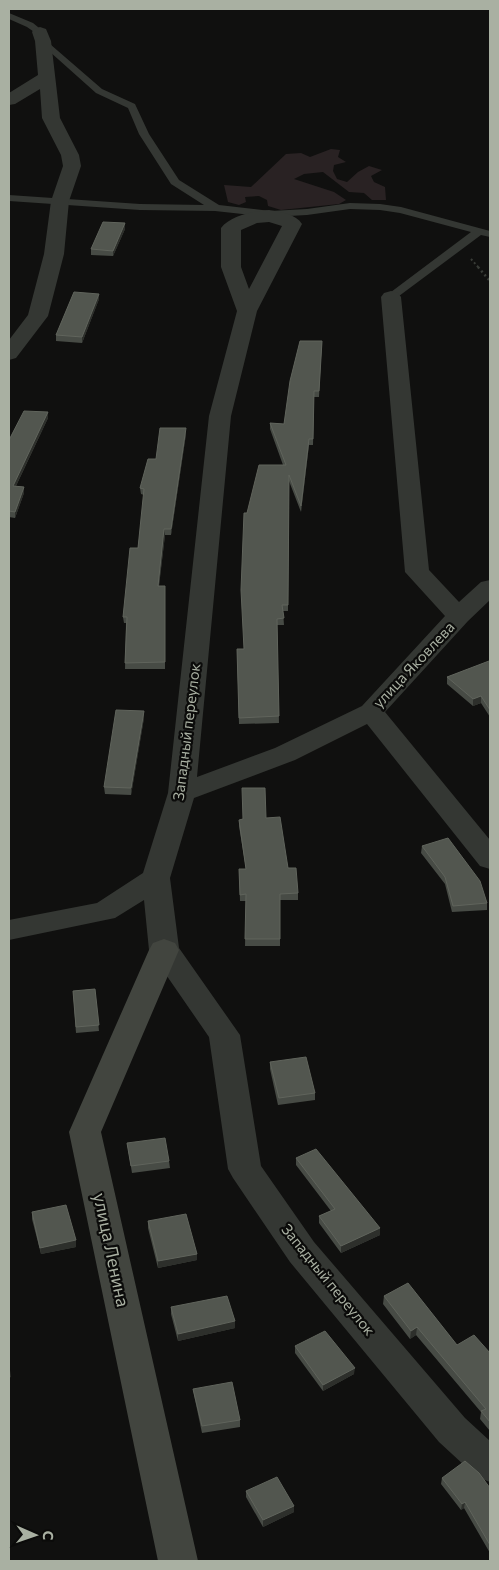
<svg xmlns="http://www.w3.org/2000/svg" width="499" height="1570" font-family="Commissioner,sans-serif">
<style>
.green{fill:#292223}
.lines{fill:none;stroke-linecap:round;stroke-linejoin:round}
.path-far1{stroke:#393c37;stroke-width:2;stroke-dasharray:2 2.5;stroke-linecap:butt}
.path{stroke:#393c37;stroke-width:2.5;stroke-dasharray:2 3;stroke-linecap:butt}
.lane{fill:#343733;fill-rule:evenodd}
.street{fill:#343733;fill-rule:evenodd}
.secondary{fill:#42453f;fill-rule:evenodd}
.wall{fill:#474b45}
.shaded-wall{fill:#2d2f2b}
.building{fill:#52564f;stroke:#60645c}
.labels{text-anchor:middle;stroke-width:4.5;stroke-linejoin:round;paint-order:stroke}
.street-label{font-size:15px;fill:#a9b0a2;stroke:#0b0b0a}
.near-street-label{font-size:18px;fill:#a9b0a2;stroke:#0b0b0a}
</style>
<rect width="100%" height="100%" fill="#10100f"/>
<!-- green -->
<polygon class="green" points="331,149 340,150 338,157 346,162 334,165 333,171 337,179 347,182 358,172 369,166 382,170 371,176 374,182 385,187 386,200 372,200 364,193 349,192 323,172 304,174 294,179 334,192 346,200 339,204 281,210 268,206 267,200 259,196 245,197 246,202 239,205 228,202 224,185 251,187 286,154 301,153 310,157"/>
<g class="lines">
<!-- path-far1 -->
<polyline class="path-far1" points="471,259 479,268"/>
<!-- path -->
<polyline class="path" points="478,267 490,281"/>
<!-- lane -->
<g class="lane">
<polygon points="9,13 33,23 44,32 37,34 27,27 9,19"/>
<polygon points="43,38 102,89 135,104 149,134 179,180 219,205 270,211 307,209 350,203 380,204 401,207 490,231 490,237 481,235 395,299 391,300 386,297 387,295 471,232 400,213 380,210 350,209 307,215 270,217 215,211 140,210 9,201 9,195 140,204 204,205 171,184 139,134 128,108 96,93 40,43 39,41"/>
</g>
<!-- street -->
<g class="street">
<polygon points="40,27 46,29 51,41 60,118 79,155 81,166 69,201 64,254 48,316 16,358 9,360 9,340 28,315 44,254 51,201 63,166 61,155 42,118 40,89 15,104 9,105 9,93 38,75 35,41 32,32 34,29"/>
<path d="M 269,210 C 281,212 296,214 302,224 L 257,311 L 231,416 L 197,777 L 275,748 L 362,706 L 445,616 L 405,572 L 381,297 L 384,293 L 391,291 L 398,293 L 401,297 L 429,570 L 459,602 L 481,582 L 490,580 L 490,600 L 468,621 L 385,712 L 490,840 L 490,869 L 480,866 L 367,724 L 295,760 L 194,798 L 170,878 L 179,948 L 240,1035 L 261,1166 L 314,1242 L 465,1418 L 490,1441 L 490,1482 L 477,1477 L 439,1442 L 290,1262 L 233,1178 L 228,1169 L 209,1037 L 149,950 L 144,900 L 115,918 L 9,940 L 9,920 L 97,903 L 143,873 L 168,793 L 209,416 L 237,311 L 221,267 L 221,228 C 231,215 254,211 269,210 ZM 269,222 L 282,226 L 249,289 L 241,267 L 241,230 L 257,223 Z"/>
</g>
<!-- secondary -->
<polygon class="secondary" points="164,939 175,943 179,950 101,1132 198,1561 158,1561 69,1132 149,950 153,943"/>
</g>
<!-- wall -->
<g class="wall">
<polygon points="125,223 125,229 113,256 91,255 91,249"/>
<polygon points="99,299 82,343 56,341 56,335"/>
<polygon points="322,341 319,397 314,397 313,445 309,445 301,512 289,481 288,611 283,611 284,625 277,625 279,723 239,724 237,649 244,649 247,513 283,465 270,429 270,423 284,424"/>
<polygon points="48,412 48,418 16,486 24,487 24,493 15,518 9,517 9,440"/>
<polygon points="186,434 171,535 165,535 159,586 165,586 165,669 125,669 126,623 124,623 123,617 138,548 144,495 141,494 140,488 156,459"/>
<polygon points="490,662 490,717 481,703 473,706 447,684 447,677"/>
<polygon points="144,711 144,718 131,795 105,794 104,787"/>
<polygon points="266,818 288,868 298,893 298,900 280,900 280,946 245,946 246,901 240,901 239,870 246,869 239,826 239,820"/>
<polygon points="422,846 487,903 487,910 452,912 445,884 421,853"/>
<polygon points="95,989 99,1031 76,1033 73,991"/>
<polygon points="270,1062 315,1093 315,1100 278,1105 270,1069"/>
<polygon points="127,1143 169,1161 170,1168 132,1173"/>
<polygon points="296,1158 380,1235 341,1253 319,1223 319,1216 331,1211 296,1165"/>
<polygon points="32,1212 76,1247 41,1254 32,1219"/>
<polygon points="148,1221 197,1254 197,1260 158,1268 148,1228"/>
<polygon points="384,1296 457,1345 490,1353 490,1431 480,1419 481,1412 416,1335 410,1339 383,1304"/>
<polygon points="171,1307 235,1328 178,1341 171,1314"/>
<polygon points="295,1346 354,1374 323,1391 295,1353"/>
<polygon points="193,1389 240,1420 240,1427 202,1433 194,1395"/>
<polygon points="442,1478 490,1488 490,1553 464,1508 461,1510 441,1484"/>
<polygon points="246,1491 294,1506 294,1512 263,1527 246,1497"/>
</g>
<!-- shaded-wall -->
<g class="shaded-wall">
<polygon points="125,223 125,229 113,256 113,251"/>
<polygon points="99,294 99,299 82,343 82,337"/>
<polygon points="48,412 48,418 13,492 13,486"/>
<polygon points="186,428 186,434 171,535 171,529"/>
<polygon points="309,439 309,445 301,512 301,506"/>
<polygon points="24,487 24,493 15,518 15,512"/>
<polygon points="164,529 165,535 158,592 158,586"/>
<polygon points="481,696 481,703 473,706 473,699"/>
<polygon points="144,711 144,718 131,795 131,788"/>
<polygon points="380,1228 380,1235 341,1253 341,1246"/>
<polygon points="76,1240 76,1247 41,1254 40,1248"/>
<polygon points="197,1254 197,1260 158,1268 158,1261"/>
<polygon points="235,1321 235,1328 178,1341 178,1334"/>
<polygon points="417,1327 416,1335 410,1339 411,1331"/>
<polygon points="355,1368 354,1374 323,1391 323,1385"/>
<polygon points="9,1370 10,1370 11,1377 9,1378"/>
<polygon points="465,1502 464,1508 461,1510 462,1504"/>
<polygon points="294,1506 294,1512 263,1527 263,1520"/>
</g>
<!-- building -->
<g class="building">
<polygon points="103,222 125,223 113,251 91,249"/>
<polygon points="74,292 99,294 82,337 56,335"/>
<polygon points="300,341 322,341 319,391 314,391 313,439 309,439 301,506 289,475 288,605 282,605 284,618 277,619 279,716 239,718 237,649 244,649 241,590 244,513 247,513 259,465 286,465 270,423 284,424 290,381"/>
<polygon points="24,411 48,412 13,486 24,487 15,512 9,511 9,440"/>
<polygon points="160,428 186,428 171,529 164,529 158,586 165,586 165,662 125,663 127,617 123,617 130,548 138,548 144,489 140,488 148,459 156,459"/>
<polygon points="489,661 490,662 490,710 481,696 473,699 447,677"/>
<polygon points="116,710 144,711 131,788 104,787"/>
<polygon points="242,788 265,788 266,818 280,817 288,868 296,868 298,893 280,894 280,939 245,939 246,894 240,895 239,869 246,869 239,820 243,819"/>
<polygon points="448,838 480,881 487,903 453,906 445,877 422,846"/>
<polygon points="95,989 99,1025 76,1027 73,991"/>
<polygon points="306,1057 315,1093 279,1098 270,1062"/>
<polygon points="165,1138 169,1161 131,1166 127,1143"/>
<polygon points="316,1149 380,1228 341,1246 319,1216 335,1209 296,1158"/>
<polygon points="66,1205 76,1240 40,1248 32,1212"/>
<polygon points="186,1214 197,1254 158,1261 148,1221"/>
<polygon points="408,1283 457,1345 474,1335 490,1353 490,1422 481,1411 486,1409 417,1327 411,1331 384,1296"/>
<polygon points="227,1296 235,1321 178,1334 171,1307"/>
<polygon points="325,1331 355,1368 323,1385 295,1346"/>
<polygon points="232,1382 240,1420 202,1426 193,1389"/>
<polygon points="465,1461 479,1473 490,1488 490,1545 465,1502 462,1504 442,1478"/>
<polygon points="277,1477 294,1506 263,1520 246,1491"/>
</g>
<g class="labels">
<!-- street labels -->
<g class="street-label">
<text transform="translate(414 665) rotate(-47)" y="5">улица Яковлева</text>
<text transform="translate(187 732) rotate(-83)" y="5">Западный переулок</text>
<text transform="translate(328 1280) rotate(51)" y="5">Западный переулок</text>
</g>
<!-- near-street labels -->
<g class="near-street-label">
<text transform="translate(111 1250) rotate(78)" y="6">улица Ленина</text>
</g>
</g>
<!-- border -->
<rect width="499" height="1570" fill="none" stroke="#a9b0a2" stroke-width="20"/>
<!-- north arrow -->
<g transform="translate(35 1535) rotate(92)" stroke="#0b0b0a" stroke-width="4" paint-order="stroke">
<path d="M0-4L9 19L0 12L-9 19Z" fill="#a9b0a2"/>
<text y="-8" font-size="14" font-weight="bold" text-anchor="middle" fill="#a9b0a2">С</text>
</g>
</svg>
